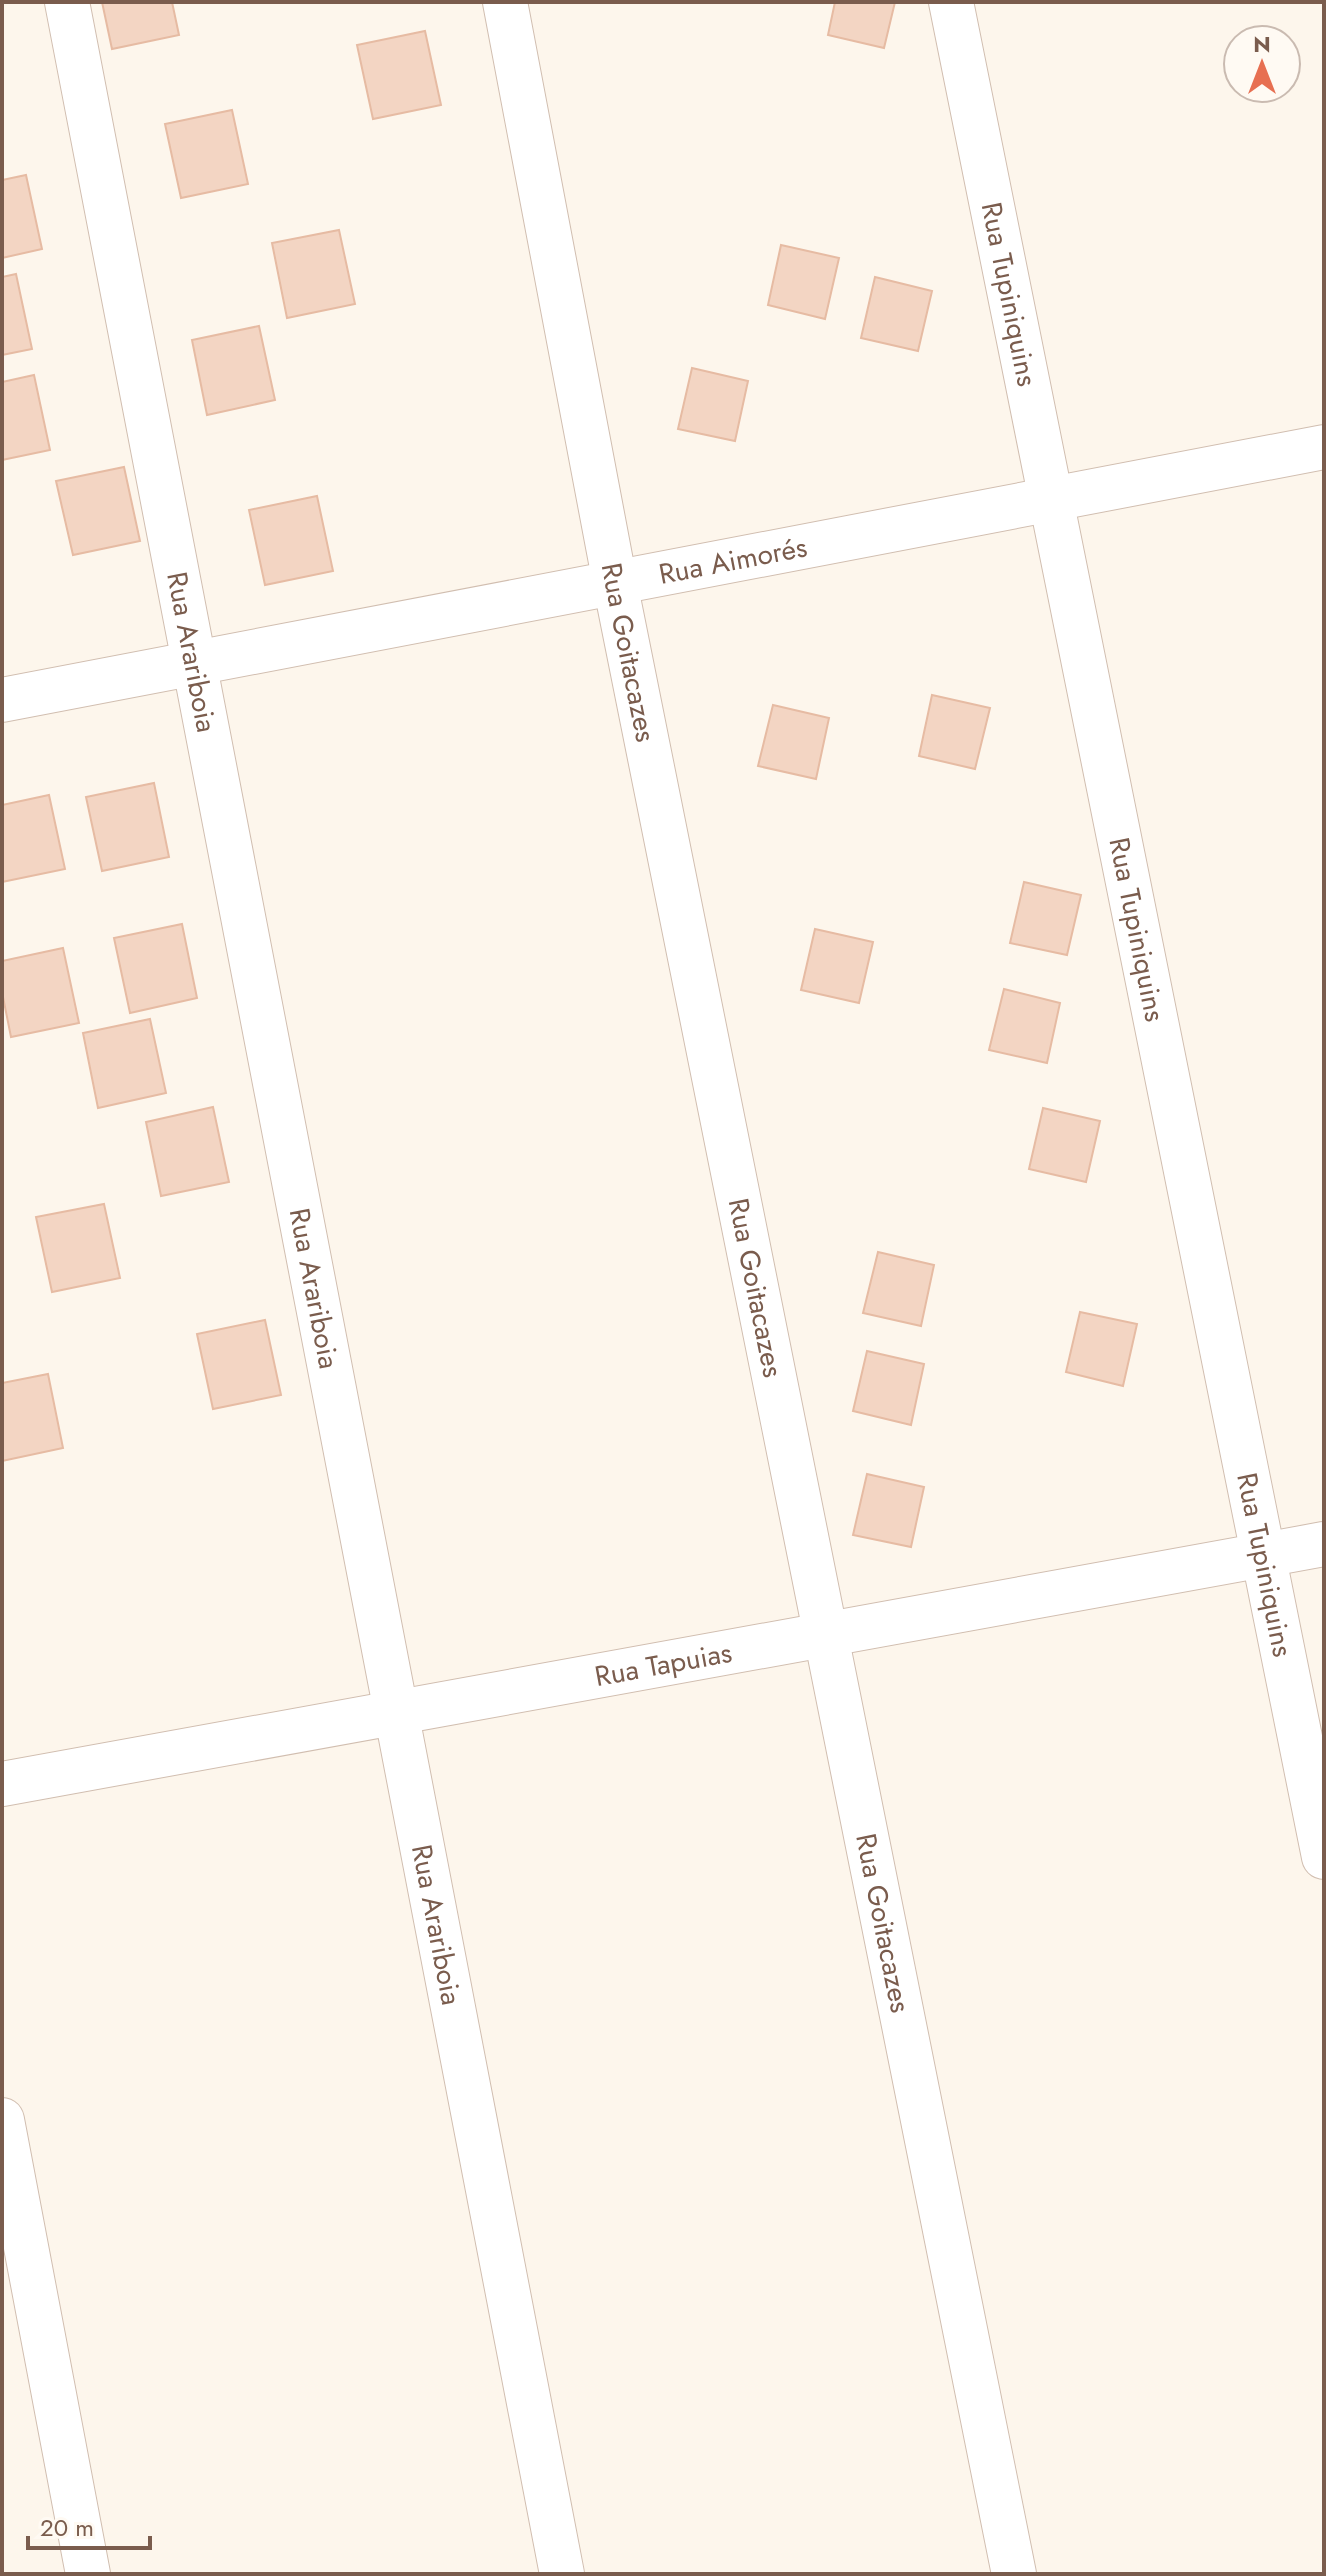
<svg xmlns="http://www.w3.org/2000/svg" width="1326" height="2576" font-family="Jost,sans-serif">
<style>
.building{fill:#f3d5c3;stroke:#e6bba3;stroke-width:2}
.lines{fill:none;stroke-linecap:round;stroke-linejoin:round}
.minor-casing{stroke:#d1beb0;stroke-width:46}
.minor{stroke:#fff;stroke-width:44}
.labels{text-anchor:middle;stroke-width:6;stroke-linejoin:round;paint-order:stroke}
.street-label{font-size:28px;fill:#7a5c4d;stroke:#fffaf3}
</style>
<rect width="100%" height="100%" fill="#fdf6ec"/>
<!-- building -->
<g class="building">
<polygon points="102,2 172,2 179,35 112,49"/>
<polygon points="835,2 895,2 884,48 828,35"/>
<polygon points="425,31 441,105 373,119 357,45"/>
<polygon points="232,110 248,184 181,198 165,124"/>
<polygon points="26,175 42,249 2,258 2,180"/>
<polygon points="339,230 355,304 287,318 272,243"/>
<polygon points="781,245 839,258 825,319 768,305"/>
<polygon points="16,274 32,349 2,355 2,277"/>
<polygon points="875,277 932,291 918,351 861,338"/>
<polygon points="259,326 275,400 207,415 192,340"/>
<polygon points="692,368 748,381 735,441 678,429"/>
<polygon points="34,375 50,450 2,460 2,382"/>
<polygon points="124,467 140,541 73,555 56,481"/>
<polygon points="317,496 333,571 265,585 249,510"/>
<polygon points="932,695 990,708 975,769 919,756"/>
<polygon points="773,705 829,718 816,779 758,766"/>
<polygon points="154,783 169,857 102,871 86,797"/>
<polygon points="49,795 65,869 2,882 2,805"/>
<polygon points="1024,882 1081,895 1067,955 1010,943"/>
<polygon points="182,924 197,998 130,1013 114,938"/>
<polygon points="815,929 873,942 859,1003 801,990"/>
<polygon points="63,948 79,1023 11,1037 2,992 2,961"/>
<polygon points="1004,989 1060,1003 1047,1063 989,1050"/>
<polygon points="150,1019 166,1093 98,1108 83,1033"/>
<polygon points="213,1107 229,1182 161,1196 146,1122"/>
<polygon points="1043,1108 1100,1121 1086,1182 1029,1169"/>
<polygon points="104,1204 120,1278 52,1292 36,1217"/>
<polygon points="878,1252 934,1265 921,1326 863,1313"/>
<polygon points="1080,1312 1137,1324 1123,1386 1066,1372"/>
<polygon points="265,1320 281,1395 213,1409 197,1334"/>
<polygon points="867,1351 924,1364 911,1425 853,1411"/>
<polygon points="48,1374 63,1448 2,1461 2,1383"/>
<polygon points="867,1474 924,1487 911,1547 853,1535"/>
</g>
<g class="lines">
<!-- minor casing -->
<g class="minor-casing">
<g id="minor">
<path id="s1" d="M 67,2 L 562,2574"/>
<path id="s2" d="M 505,2 L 615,583 L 1014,2574"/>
<path id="s3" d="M 951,2 L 1324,1857"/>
<path id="s4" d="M 2,700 L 1324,447"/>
<path id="s5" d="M 2,1784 L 1324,1544"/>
<polyline points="2,2120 88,2574"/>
</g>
</g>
<!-- minor -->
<use href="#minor" class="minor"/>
</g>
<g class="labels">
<!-- street labels -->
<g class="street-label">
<text dy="10" stroke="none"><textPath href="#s3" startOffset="298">Rua Tupiniquins</textPath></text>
<text dy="10" stroke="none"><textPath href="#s4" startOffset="744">Rua Aimorés</textPath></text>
<text dy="10" stroke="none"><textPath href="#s1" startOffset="662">Rua Arariboia</textPath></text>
<text dy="10" stroke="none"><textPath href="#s2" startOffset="662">Rua Goitacazes</textPath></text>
<text dy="10" stroke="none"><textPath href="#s3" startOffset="946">Rua Tupiniquins</textPath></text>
<text dy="10" stroke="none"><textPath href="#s1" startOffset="1310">Rua Arariboia</textPath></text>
<text dy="10" stroke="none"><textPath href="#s2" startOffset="1310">Rua Goitacazes</textPath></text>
<text dy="10" stroke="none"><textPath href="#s3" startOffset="1594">Rua Tupiniquins</textPath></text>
<text dy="10" stroke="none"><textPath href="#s5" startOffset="672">Rua Tapuias</textPath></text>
<text dy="10" stroke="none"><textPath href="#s1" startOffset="1958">Rua Arariboia</textPath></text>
<text dy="10" stroke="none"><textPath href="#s2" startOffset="1958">Rua Goitacazes</textPath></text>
</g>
</g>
<!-- border -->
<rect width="1326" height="2576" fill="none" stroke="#7a5c4d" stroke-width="8"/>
<!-- north arrow -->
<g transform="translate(1262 64)"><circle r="38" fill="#fffaf3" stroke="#cabbb1" stroke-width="2"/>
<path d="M0-6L14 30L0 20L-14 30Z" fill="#e76f51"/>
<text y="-12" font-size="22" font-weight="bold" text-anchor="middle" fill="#7a5c4d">N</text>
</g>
<!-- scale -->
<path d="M28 2536v12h122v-12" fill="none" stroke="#7a5c4d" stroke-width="4"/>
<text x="40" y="2536" font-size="24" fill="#7a5c4d" stroke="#fffaf3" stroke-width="6" paint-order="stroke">20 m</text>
</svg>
